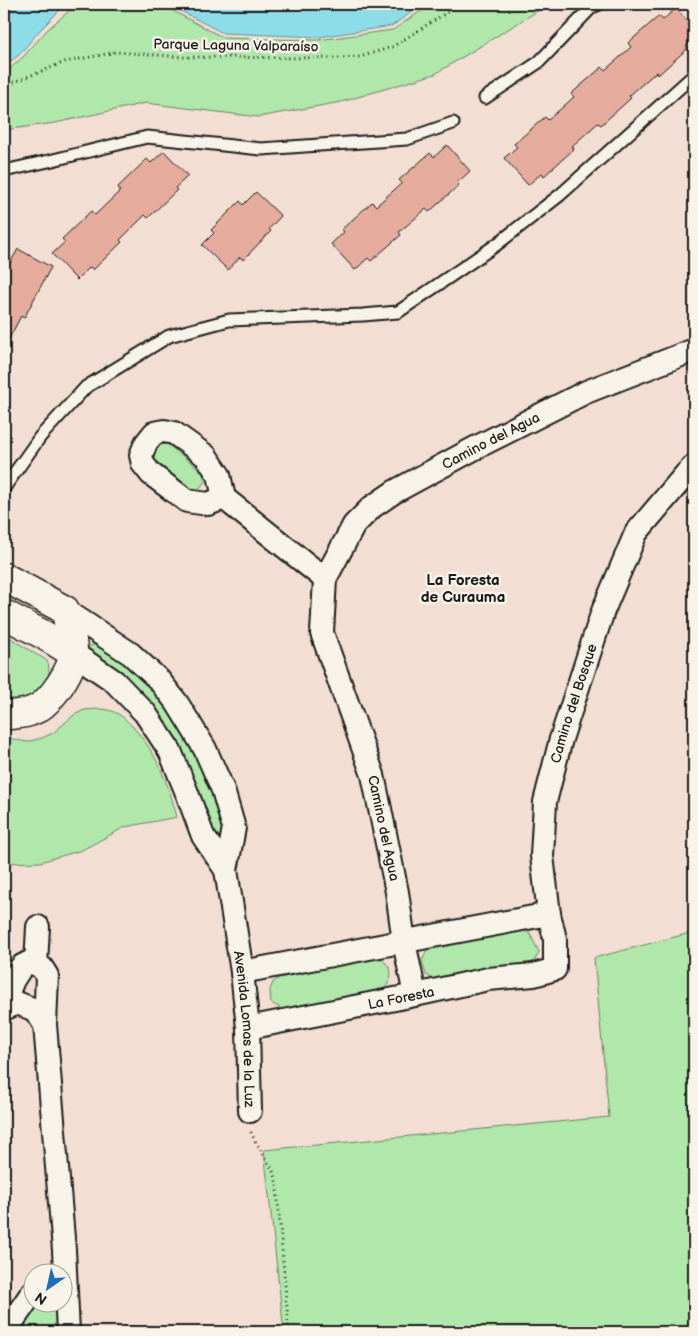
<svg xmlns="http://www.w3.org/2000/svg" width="698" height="1336" font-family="'Balsamiq Sans',sans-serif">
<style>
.green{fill:#b0e7aa;stroke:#668263}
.water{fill:#8ddde9;stroke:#609097}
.building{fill:#e5ac9e;stroke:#1c1c1c}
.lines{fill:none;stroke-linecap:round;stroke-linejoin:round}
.service-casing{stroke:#1c1c1c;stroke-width:15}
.minor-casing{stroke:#1c1c1c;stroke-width:26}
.tertiary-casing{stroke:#1c1c1c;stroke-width:31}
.path{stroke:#1c1c1c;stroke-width:3;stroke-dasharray:1 4;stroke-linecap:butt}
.service{stroke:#f7f3e8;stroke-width:11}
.minor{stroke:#f7f3e8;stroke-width:22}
.tertiary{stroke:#f7f3e8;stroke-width:28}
.labels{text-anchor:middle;stroke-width:5;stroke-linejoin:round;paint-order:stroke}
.street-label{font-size:14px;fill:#1c1c1c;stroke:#f7f3e8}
.neighbourhood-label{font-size:15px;font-weight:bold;fill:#1c1c1c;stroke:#f7f3e8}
</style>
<rect width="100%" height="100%" fill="#f2ded2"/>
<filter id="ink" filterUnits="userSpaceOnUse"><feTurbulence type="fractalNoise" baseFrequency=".02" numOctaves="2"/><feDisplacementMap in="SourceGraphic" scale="10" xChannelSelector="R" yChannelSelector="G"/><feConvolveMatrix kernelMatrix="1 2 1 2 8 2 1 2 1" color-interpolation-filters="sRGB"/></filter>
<g filter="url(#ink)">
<!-- green -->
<g class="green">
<polygon points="77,4 160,4 224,38 318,40 393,30 431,4 549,4 435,74 341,102 258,117 146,103 55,123 4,130 4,74 23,57 48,29"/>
<polygon points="167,444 202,471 205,481 200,488 188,490 155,462 152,454 158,445"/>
<path d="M 4,634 C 15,641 26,648 37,655 C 40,656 45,659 47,661 C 49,664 49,669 49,672 C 46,692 21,704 4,697 Z"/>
<polygon points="94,645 105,646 152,685 185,733 209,783 224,830 219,842 211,831 197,789 82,648"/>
<path d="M 97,709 C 101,709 105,709 108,710 C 119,712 126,720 133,727 C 157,753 168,783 177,817 L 125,827 L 82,850 L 40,862 L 4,863 L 4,737 L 26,742 L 42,738 L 53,733 L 74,715 L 84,710 Z"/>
<polygon points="518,927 530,934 539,952 535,960 526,966 501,966 470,972 437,981 426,975 422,961 427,949"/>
<polygon points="694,932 694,1332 284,1332 264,1150 609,1117 594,958"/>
<path d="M 377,957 C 397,968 393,978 381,994 L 286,1011 L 271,1003 L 270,990 L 273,982 L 279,978 Z"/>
<polygon points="33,1304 58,1304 58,1332 13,1332"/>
</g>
<!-- water -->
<g class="water">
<polygon points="4,4 66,4 40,30 19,55 4,66"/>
<polygon points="167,4 423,4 392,26 319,37 223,33"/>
</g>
<!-- building -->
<g class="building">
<polygon points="676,8 694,29 694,38 686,46 688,48 658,75 656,72 629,96 631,98 601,125 598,123 572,146 574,149 544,176 542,173 528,185 504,158 517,147 514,144 545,117 548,120 574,97 571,94 602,67 605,70 619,58 631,47 628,43 659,16 663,20"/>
<polygon points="447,145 470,171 457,183 459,185 429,212 426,209 399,232 401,235 371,261 368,258 355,270 331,244 344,232 342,229 372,202 376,206 402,183 399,180 430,153 434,157"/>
<polygon points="164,151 188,176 175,188 177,190 148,218 145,215 120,240 122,242 93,270 90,267 77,280 52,254 65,242 62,239 91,211 95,215 120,191 118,187 147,159 151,163"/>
<polygon points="256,192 281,216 269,229 271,231 243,260 240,257 228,270 202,245 214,233 211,230 240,201 243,205"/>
<polygon points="18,249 51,267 24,318 21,316 4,348 4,262 9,265"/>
</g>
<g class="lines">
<!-- service casing -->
<g class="service-casing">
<g id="service">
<polyline points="485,98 539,62 592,7 599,4"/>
<polyline points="4,171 53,160 147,137 261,149 407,139 453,123"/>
<polyline points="4,488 40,437 86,387 169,336 229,320 363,315 398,312 496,245 560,195 694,75"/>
</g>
</g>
<!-- minor casing -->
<g class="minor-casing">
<g id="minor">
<polyline points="224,498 208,504 187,501 151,474 143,464 141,455 146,443 154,433 164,431 174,433 206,456 219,475 224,498 325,579"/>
<path id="s1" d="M 65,610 L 131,654 L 159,680 L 177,703 L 190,724 L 205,749 L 223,790 L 234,828 L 226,870 L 242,972 L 248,1028 L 250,1111"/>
<polyline points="73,653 114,681 145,713 170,751 187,793 203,836 226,870"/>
<polyline points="36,964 38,927"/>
<polyline points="242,972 549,914"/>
<path id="s2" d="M 415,995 L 404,942 L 397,892 L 373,775 L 322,633 L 325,579 L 354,525 L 372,507 L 394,492 L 477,447 L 586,392 L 694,350"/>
<polyline points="4,1002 13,980 22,966 28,963 36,964 42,968 47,976 45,1025 64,1250 68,1332"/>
<polyline points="4,1009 17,1003 35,1010 45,1025"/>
<path id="s3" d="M 248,1028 L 415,995 L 488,979 L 534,975 L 555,969 L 555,939 L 549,914 L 542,856 L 545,802 L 561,739 L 603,611 L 636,533 L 686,474 L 694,466"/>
<polyline points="5,1332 32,1293"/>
</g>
</g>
<!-- tertiary casing -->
<g class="tertiary-casing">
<g id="tertiary">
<path d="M 4,577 L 65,610 C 68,621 74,643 73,653 C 73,669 52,700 38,708 C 28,714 15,715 4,715"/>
<polyline points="4,614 44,635 73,653"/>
</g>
</g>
<!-- path -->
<g class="path">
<polyline points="4,86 65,62 116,52 184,57 339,58 360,57 392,47 446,13 458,4"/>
<path d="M 251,1132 C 258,1149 270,1162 276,1178 L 289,1332"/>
</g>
<!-- service -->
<use href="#service" class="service"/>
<!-- minor -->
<use href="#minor" class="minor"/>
<!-- tertiary -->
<use href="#tertiary" class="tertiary"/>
</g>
</g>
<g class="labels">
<!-- street labels -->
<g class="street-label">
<text transform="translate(236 45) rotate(1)" y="5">Parque Laguna Valparaíso</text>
<text dy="5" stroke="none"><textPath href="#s2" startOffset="652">Camino del Agua</textPath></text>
<text dy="5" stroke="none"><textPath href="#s3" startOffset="584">Camino del Bosque</textPath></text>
<text transform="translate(384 828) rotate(78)" y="5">Camino del Agua</text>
<text dy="5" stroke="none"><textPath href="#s3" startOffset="156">La Foresta</textPath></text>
<text dy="5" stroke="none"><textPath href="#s1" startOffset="488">Avenida Lomas de la Luz</textPath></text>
</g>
<!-- neighbourhood labels -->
<g class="neighbourhood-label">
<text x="463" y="585">La Foresta<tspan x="463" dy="17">de Curauma</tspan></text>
</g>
</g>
<!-- margin -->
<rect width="698" height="1336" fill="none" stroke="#f7f3e8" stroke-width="20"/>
<rect x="10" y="10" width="678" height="1316" fill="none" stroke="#1c1c1c" stroke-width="2" filter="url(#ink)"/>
<!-- north arrow -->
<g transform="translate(48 1288) rotate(214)"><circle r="24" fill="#f7f3e8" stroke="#9f9d96"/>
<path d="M0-4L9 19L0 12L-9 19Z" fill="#1f6fb2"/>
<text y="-8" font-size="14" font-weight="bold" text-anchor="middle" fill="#1c1c1c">N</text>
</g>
</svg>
